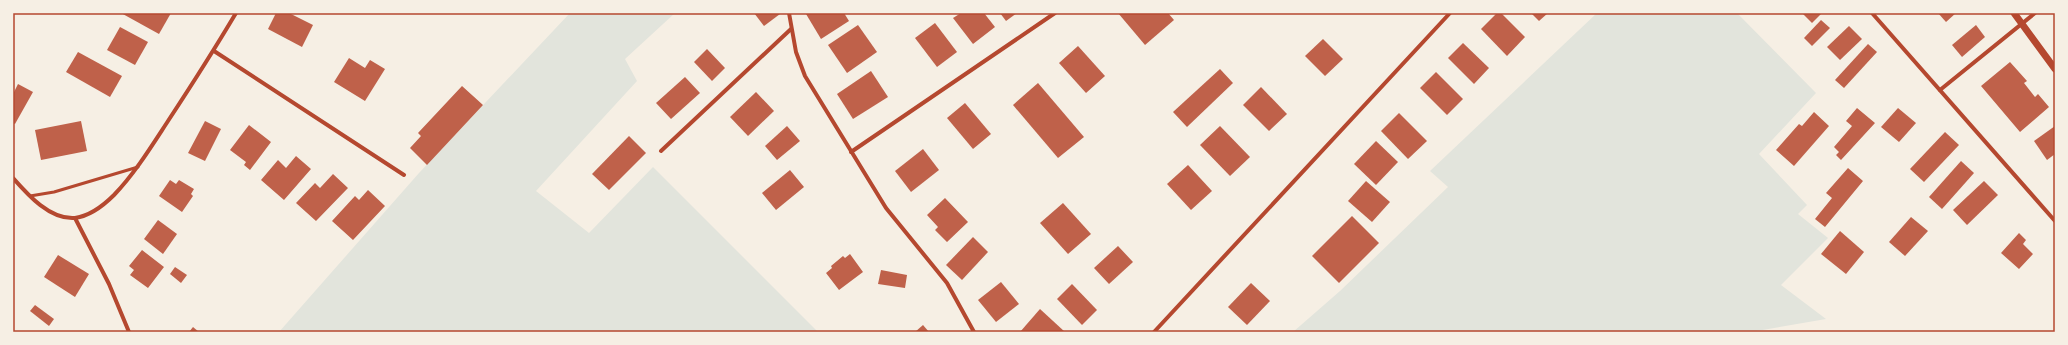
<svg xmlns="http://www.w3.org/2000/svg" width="2068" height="345" font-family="'Public Sans',sans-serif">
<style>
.green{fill:#e2e4dc}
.building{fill:#bf614a}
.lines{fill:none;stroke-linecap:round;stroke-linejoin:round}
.service{stroke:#b5482f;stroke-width:3}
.minor{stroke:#b5482f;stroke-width:4}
.tertiary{stroke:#b5482f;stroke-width:7}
.neatline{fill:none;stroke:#b5482f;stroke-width:1.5}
</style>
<rect width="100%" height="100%" fill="#f6efe4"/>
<!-- green -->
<g class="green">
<polygon points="570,13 675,13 625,59 637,81 536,191 589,233 653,167 818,332 279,332 419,173"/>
<polygon points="1597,13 1737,13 1816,93 1759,154 1807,205 1798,214 1828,238 1781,285 1826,319 1751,332 1293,332 1340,291 1448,187 1430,171"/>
</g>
<!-- building -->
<g class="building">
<polygon points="121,13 171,13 159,34"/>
<polygon points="276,13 289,13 313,25 302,47 268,29"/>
<polygon points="754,13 780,13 780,14 764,26"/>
<polygon points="808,13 844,13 849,21 821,39 806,14"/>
<polygon points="961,13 984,13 995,27 973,44 953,18"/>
<polygon points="1000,13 1017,13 1006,21"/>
<polygon points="1118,13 1168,13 1174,20 1145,45"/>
<polygon points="1497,13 1501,13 1525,37 1507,56 1481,29"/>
<polygon points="1531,13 1548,13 1539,21"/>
<polygon points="1802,13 1822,13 1812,23"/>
<polygon points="1938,13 1956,13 1946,22"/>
<polygon points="1821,20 1830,28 1812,46 1804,38"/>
<polygon points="935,23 957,52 937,67 915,38"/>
<polygon points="858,25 877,52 847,73 828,45"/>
<polygon points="1976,25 1985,37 1962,57 1952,45"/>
<polygon points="1849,26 1862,39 1840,60 1827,47"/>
<polygon points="120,27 148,42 135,65 107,50"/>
<polygon points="1323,39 1343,59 1325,76 1305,56"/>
<polygon points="1463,43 1489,68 1474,84 1448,58"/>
<polygon points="1868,44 1877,52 1844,88 1835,80"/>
<polygon points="1078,46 1105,76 1086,93 1059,63"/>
<polygon points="707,49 725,68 712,81 694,62"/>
<polygon points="78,52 122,76 110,97 66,72"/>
<polygon points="349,58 365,68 370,60 385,69 365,101 334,82"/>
<polygon points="2010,62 2027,81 2024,83 2035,97 2038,94 2049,107 2020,132 1981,86"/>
<polygon points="1220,69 1233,83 1187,127 1173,112"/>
<polygon points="871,71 888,97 853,119 837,94"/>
<polygon points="1436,72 1463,99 1447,115 1420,88"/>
<polygon points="685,77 700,93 671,119 656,103"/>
<polygon points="1038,83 1084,137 1058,158 1013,105"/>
<polygon points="18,84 33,92 15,124 13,123 13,94"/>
<polygon points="462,86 483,105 427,165 410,148 421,136 418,133"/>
<polygon points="1261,87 1287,114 1269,131 1243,105"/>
<polygon points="756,92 774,111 748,136 730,117"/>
<polygon points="965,103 991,134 973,149 947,118"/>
<polygon points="1857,108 1875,123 1841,160 1836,155 1839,152 1834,147 1852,126 1846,121"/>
<polygon points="1898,108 1916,123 1899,142 1881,127"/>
<polygon points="1814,112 1829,126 1794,166 1776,150 1799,124 1802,126"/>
<polygon points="1399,113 1427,141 1408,159 1381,131"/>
<polygon points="81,121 87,151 41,160 35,130"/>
<polygon points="205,121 221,129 205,161 188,153"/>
<polygon points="249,125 271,142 250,170 244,165 246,162 230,150"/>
<polygon points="787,126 800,141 777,160 765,146"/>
<polygon points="1220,126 1250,157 1230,176 1200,145"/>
<polygon points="2055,126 2055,154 2047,160 2034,141"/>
<polygon points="1945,132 1959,145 1924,182 1910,169"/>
<polygon points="629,136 646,153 609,190 592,174"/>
<polygon points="1376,141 1398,162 1376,185 1354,164"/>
<polygon points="923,149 939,170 911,192 895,171"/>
<polygon points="296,156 311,169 284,200 261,180 278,160 286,168"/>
<polygon points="1961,161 1974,173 1942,209 1929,197"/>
<polygon points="1188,165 1212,191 1191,210 1167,184"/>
<polygon points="1848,168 1863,181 1825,227 1815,219 1832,198 1826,193"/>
<polygon points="790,170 804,187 776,210 762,193"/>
<polygon points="333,174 348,188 316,221 296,203 315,183 320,188"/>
<polygon points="170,180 176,184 179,180 194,189 191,194 193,196 182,212 159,196"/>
<polygon points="1366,181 1390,202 1372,222 1348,201"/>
<polygon points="1984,181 1998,195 1967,225 1953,210"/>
<polygon points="368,190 385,206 353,240 332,221 355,196 359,200"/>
<polygon points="945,198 968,222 947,242 935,230 938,227 927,215"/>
<polygon points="1063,203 1091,234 1068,254 1040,223"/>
<polygon points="1352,216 1379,243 1339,283 1312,256"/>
<polygon points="1911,217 1928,231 1905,256 1889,242"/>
<polygon points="158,220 177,234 163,254 144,239"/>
<polygon points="1840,231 1864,252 1846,274 1821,254"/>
<polygon points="2019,233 2026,240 2023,244 2033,254 2019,269 2001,253"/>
<polygon points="973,237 988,252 962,280 946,265"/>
<polygon points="1118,246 1133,262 1109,284 1094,268"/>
<polygon points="142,250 164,267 148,288 130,275 134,270 129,266"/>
<polygon points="850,254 863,272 839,290 826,273 832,268 831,266 843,256 845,258"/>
<polygon points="58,255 89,274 75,297 44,277"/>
<polygon points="175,267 187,275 181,283 170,274"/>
<polygon points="881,270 907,275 905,288 878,284"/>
<polygon points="1001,282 1019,304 996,322 978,300"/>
<polygon points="1251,283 1270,301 1247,325 1228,307"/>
<polygon points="1072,284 1097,310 1082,325 1057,299"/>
<polygon points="35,305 54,319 49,326 30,311"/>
<polygon points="1040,309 1065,332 1020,332"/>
<polygon points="923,325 929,332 915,332"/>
<polygon points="193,327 199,332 189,332"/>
</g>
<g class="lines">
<!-- service -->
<polyline class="service" points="30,196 54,192 138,167"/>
<!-- minor -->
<g class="minor">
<polyline points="789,13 796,52 805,76 886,208 947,283 974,332"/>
<polyline points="1872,13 2055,221"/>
<polyline points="214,51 404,175"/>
<polyline points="1940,90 2035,13"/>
<polyline points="661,151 791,29"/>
<polyline points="851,152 1055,13"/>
<path d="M 13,178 C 28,195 50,220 75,218 C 89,216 104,205 114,195 C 135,173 151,147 168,121 C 191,86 214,50 236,13"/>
<polyline points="75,218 109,284 129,332"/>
<polyline points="1154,332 1450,13"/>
</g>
<!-- tertiary -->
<polyline class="tertiary" points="2014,13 2055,69"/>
</g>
<!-- border -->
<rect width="2068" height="345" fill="none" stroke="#f6efe4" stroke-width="28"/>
<rect x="14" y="14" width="2040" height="317" class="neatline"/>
</svg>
